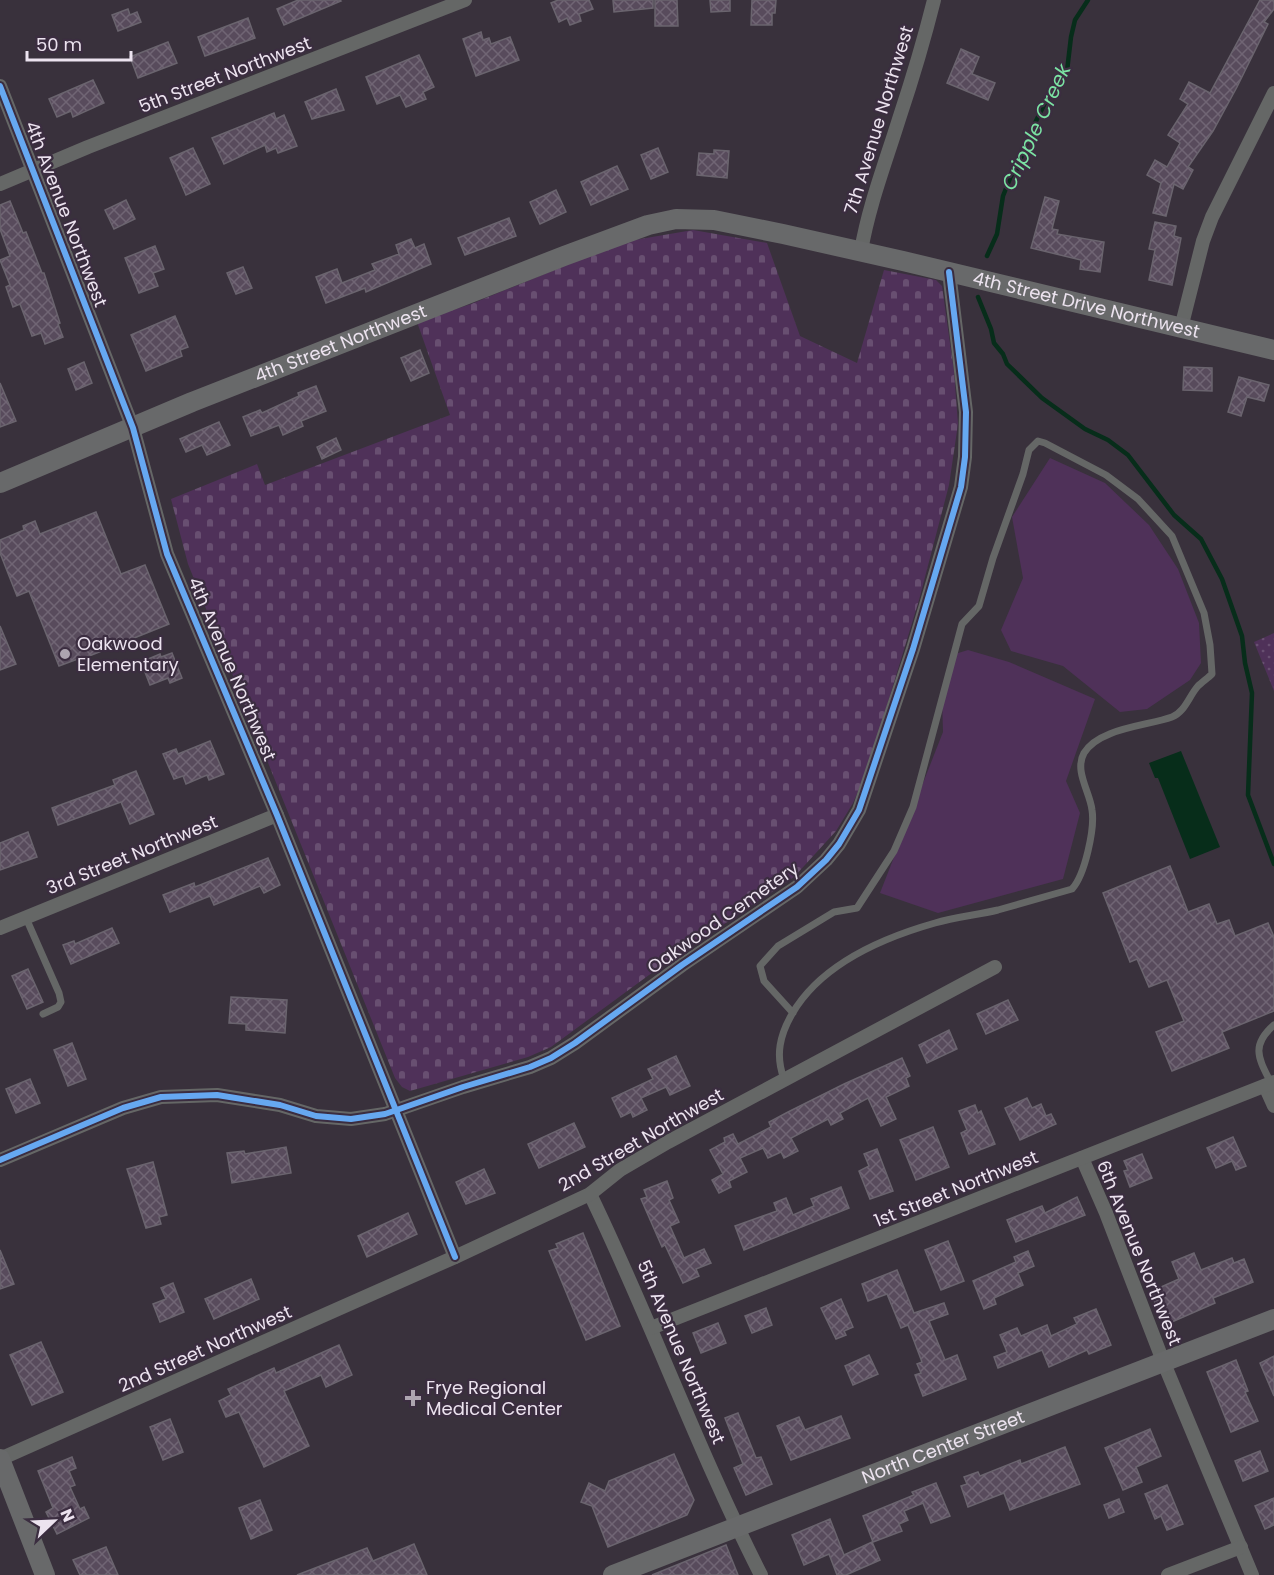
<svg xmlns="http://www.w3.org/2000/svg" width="1274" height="1575" font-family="Poppins,sans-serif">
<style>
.grass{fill:#4f3159}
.cemetery{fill:url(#cemetery-stones)}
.park{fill:url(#park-dots)}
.water{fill:#072d1a}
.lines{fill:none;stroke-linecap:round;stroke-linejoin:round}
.stream{stroke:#072d1a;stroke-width:4.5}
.building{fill:url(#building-cross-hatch);stroke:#6a646e;stroke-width:1.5}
.lane{stroke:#656766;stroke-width:7}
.street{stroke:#656766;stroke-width:14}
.secondary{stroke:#68696a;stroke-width:20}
.cycleway-casing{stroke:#3b2d40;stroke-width:10}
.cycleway{stroke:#66a8f1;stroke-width:6}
.poi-dot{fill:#ada5b0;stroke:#3b2d40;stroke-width:2}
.labels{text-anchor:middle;stroke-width:4.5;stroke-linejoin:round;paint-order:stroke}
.street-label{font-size:18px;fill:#ece3ef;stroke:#3b2d40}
.poi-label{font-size:18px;fill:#ece3ef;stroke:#3b2d40;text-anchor:start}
.water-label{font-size:20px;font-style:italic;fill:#7be3a3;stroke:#3b2d40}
</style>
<defs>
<pattern id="cemetery-stones" width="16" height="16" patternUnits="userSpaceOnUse" patternTransform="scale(1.5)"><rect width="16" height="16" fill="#4f3159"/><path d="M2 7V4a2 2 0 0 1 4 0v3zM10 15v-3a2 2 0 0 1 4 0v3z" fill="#684f71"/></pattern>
<pattern id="park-dots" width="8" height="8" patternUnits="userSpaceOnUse" patternTransform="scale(1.5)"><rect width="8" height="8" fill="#4f3159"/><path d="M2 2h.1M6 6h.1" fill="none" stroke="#684f71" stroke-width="1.8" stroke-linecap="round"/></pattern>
<pattern id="building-cross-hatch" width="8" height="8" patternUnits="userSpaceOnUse" patternTransform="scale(1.5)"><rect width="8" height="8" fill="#584b5c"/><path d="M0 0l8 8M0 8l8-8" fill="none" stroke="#706574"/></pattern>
</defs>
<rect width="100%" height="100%" fill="#39313c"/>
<!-- grass -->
<g class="grass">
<polygon points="1050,458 1105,483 1149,525 1178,569 1199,623 1201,663 1190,680 1147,709 1120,712 1063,666 1011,651 1001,630 1023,578 1012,517"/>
<polygon points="968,650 1009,662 1095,699 1066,781 1080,813 1063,879 938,913 880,893 943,732 942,698 955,654"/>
</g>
<!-- cemetery -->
<polygon class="cemetery" points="693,230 767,243 800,336 857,363 884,270 936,280 942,286 954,372 958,424 949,485 919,600 868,768 853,803 836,831 794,877 649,975 551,1047 528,1057 410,1091 402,1087 395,1078 188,564 171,499 257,464 265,485 450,415 417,322 471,304 623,242"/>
<!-- park -->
<polygon class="park" points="1274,633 1274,691 1254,642"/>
<!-- water -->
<polygon class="water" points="1181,751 1220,847 1190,859 1158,778 1155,778 1149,763"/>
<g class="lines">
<!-- stream -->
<g class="stream">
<polyline points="987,256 997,234 1003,196 1011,176 1017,169 1031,131 1049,95 1067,71 1071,37 1075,20 1088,0"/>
<polyline points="978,297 991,329 994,343 1003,354 1007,364 1042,398 1085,429 1108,440 1128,455 1174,515 1201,539 1222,579 1242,636 1245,663 1252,693 1248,795 1274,864"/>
</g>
</g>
<!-- building -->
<g class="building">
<polygon points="298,0 340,0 341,1 284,25 277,9"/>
<polygon points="558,0 589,0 593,9 579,14 581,21 570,25 567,18 559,22 551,3"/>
<polygon points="613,0 653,0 653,8 614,12"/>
<polygon points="655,0 677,0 678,26 655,26"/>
<polygon points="710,0 730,0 730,11 711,12"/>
<polygon points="752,0 776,0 775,13 772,13 772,25 751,25"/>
<polygon points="1260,0 1274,0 1274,9 1264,22 1268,24 1237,87 1213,131 1188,167 1193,170 1183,189 1174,184 1166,216 1153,213 1161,183 1147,175 1155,160 1167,167 1180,143 1168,135 1188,104 1180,99 1189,82 1210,93"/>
<polygon points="128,9 130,15 137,12 141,22 118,31 112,15"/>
<polygon points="248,18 255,38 205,56 198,37"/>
<polygon points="481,32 483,40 489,38 491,44 510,37 519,60 476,76 463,39"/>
<polygon points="168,42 177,63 138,78 130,57"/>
<polygon points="961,49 979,57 972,74 995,83 988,100 947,83"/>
<polygon points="419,55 434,87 423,92 426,99 406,107 400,95 377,104 366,77"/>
<polygon points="93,80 104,103 73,117 71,111 57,117 49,99"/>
<polygon points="336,89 344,110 312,119 305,102"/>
<polygon points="274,113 276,119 284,115 297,146 278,153 276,148 267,152 265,145 224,164 212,138"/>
<polygon points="193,148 210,184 186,195 170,158"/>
<polygon points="658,148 668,172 651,179 641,155"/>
<polygon points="714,150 729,151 727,178 697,175 699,153 714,154"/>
<polygon points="617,166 628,189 591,205 581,182"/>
<polygon points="556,190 566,212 540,224 530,202"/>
<polygon points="1045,197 1059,201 1052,229 1058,230 1057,234 1104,242 1100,272 1080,269 1081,260 1031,248"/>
<polygon points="126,200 135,219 114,229 105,210"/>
<polygon points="10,201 23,233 26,232 42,273 44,273 60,323 58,324 63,337 45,344 41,333 32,336 20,304 13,307 6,287 10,285 0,260 10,256 0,229 0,205"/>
<polygon points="509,218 516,236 465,255 458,238"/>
<polygon points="1155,222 1176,226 1174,236 1181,238 1172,285 1149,280 1155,250 1149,249"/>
<polygon points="411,239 415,248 424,244 431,264 366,292 365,288 326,303 316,277 337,269 342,283 375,270 372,264 399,254 396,245"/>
<polygon points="155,246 164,269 153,273 158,286 139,293 125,258"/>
<polygon points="243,267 252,288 236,294 227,273"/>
<polygon points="175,316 188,347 180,350 182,356 146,371 131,335"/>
<polygon points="420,350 429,373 411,381 401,358"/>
<polygon points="84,362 92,383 76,390 68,369"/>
<polygon points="1184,367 1212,368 1212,391 1183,390"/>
<polygon points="1239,377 1269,385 1264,401 1247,397 1241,416 1228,412"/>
<polygon points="0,383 16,421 0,427"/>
<polygon points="316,386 326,411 301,421 303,426 283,435 279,425 251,436 243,417 260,410 262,413 299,396 298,393"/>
<polygon points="219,422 230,445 207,455 202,445 186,452 180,439"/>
<polygon points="336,438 341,450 322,459 317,447"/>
<polygon points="96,512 121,574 145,565 169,624 84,658 83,657 59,666 29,591 17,596 0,553 0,540 24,530 23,526 35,521 40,534"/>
<polygon points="0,626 16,664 0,670"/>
<polygon points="172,653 182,678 170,683 168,678 150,685 141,662 160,654 161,657"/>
<polygon points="210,741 224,774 209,780 207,775 186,784 183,776 174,779 163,754 176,749 178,754"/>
<polygon points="136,771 154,814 130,824 121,802 58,825 52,808 115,785 113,780"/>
<polygon points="28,832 37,857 0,870 0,843"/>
<polygon points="268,858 280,885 264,893 260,886 214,905 210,896 170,912 163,895 194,883 195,887"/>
<polygon points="1170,866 1188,912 1209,904 1217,924 1229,920 1235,936 1268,923 1274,937 1274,1011 1222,1032 1229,1048 1172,1071 1156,1032 1184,1021 1167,980 1149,987 1137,959 1130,962 1103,893"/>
<polygon points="112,928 119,943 71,964 63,945 74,941 75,944"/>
<polygon points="28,969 43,1002 27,1009 12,976"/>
<polygon points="231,997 287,1000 285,1033 246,1030 246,1024 229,1023"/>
<polygon points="1008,1000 1018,1020 986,1034 977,1014"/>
<polygon points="949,1030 957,1049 927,1063 919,1045"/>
<polygon points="72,1043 86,1079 68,1086 54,1050"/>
<polygon points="676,1056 690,1086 670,1095 666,1087 641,1098 647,1110 633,1117 631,1112 621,1117 612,1098 653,1079 648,1069"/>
<polygon points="902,1058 910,1076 906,1078 909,1086 886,1097 896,1119 881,1126 868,1098 840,1113 843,1119 831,1125 828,1119 791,1138 798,1151 784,1158 781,1152 768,1158 763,1148 740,1158 747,1172 729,1181 731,1187 719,1193 712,1180 723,1174 710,1150 725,1142 724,1138 733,1134 738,1144 771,1127 769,1122 788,1112 844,1084"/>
<polygon points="30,1079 40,1103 16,1113 6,1089"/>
<polygon points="1027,1098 1032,1108 1041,1104 1046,1116 1051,1114 1056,1124 1020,1140 1005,1108"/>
<polygon points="975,1105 978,1113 981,1111 995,1144 969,1154 961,1133 967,1130 959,1111"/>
<polygon points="574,1123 585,1147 539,1168 528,1144"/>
<polygon points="933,1127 949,1167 916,1180 900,1140"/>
<polygon points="1233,1137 1246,1166 1236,1170 1232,1161 1216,1168 1207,1148"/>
<polygon points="286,1147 291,1173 232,1183 227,1153 244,1151 245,1154"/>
<polygon points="877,1149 893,1191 870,1199 859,1171 869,1166 864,1154"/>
<polygon points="1142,1154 1152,1178 1130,1187 1124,1171 1128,1170 1124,1161"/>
<polygon points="153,1162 167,1215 159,1217 161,1224 146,1228 127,1169"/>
<polygon points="484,1169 495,1193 466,1204 456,1182"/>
<polygon points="667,1181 673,1198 669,1200 679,1222 670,1226 684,1258 704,1249 711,1263 696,1269 699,1276 683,1283 665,1245 662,1247 641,1199 647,1197 644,1190"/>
<polygon points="841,1187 849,1208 744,1250 735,1226 777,1211 774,1203 786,1198 793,1215 814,1206 811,1199"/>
<polygon points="1077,1197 1085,1215 1016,1242 1007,1220 1042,1206 1045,1213"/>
<polygon points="408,1213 417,1234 367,1257 358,1236"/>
<polygon points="583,1233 620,1326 586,1340 549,1251 558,1248 556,1244"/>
<polygon points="948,1241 964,1281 941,1290 925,1250"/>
<polygon points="0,1250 14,1284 0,1289"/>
<polygon points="1028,1251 1034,1266 1018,1273 1023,1285 994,1298 996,1304 984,1309 973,1281 1016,1262 1014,1257"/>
<polygon points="1194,1253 1201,1270 1232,1258 1234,1263 1244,1259 1253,1282 1213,1298 1215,1303 1165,1325 1150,1292 1179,1279 1172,1262"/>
<polygon points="897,1270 914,1313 944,1303 948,1314 929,1321 945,1360 957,1355 966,1379 923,1396 915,1375 921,1373 917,1364 922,1362 908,1325 901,1328 887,1294 868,1301 862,1284"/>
<polygon points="251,1279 259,1299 214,1319 205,1299"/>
<polygon points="173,1283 184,1312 160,1322 153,1304 166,1299 161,1288"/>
<polygon points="841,1299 853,1327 844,1331 846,1335 836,1339 821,1308"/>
<polygon points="766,1308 772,1325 752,1333 745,1316"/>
<polygon points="1096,1309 1111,1345 1089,1354 1087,1350 1049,1367 1042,1350 998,1368 994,1357 1007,1352 1000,1335 1017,1328 1021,1336 1047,1325 1051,1336 1077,1324 1074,1318"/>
<polygon points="718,1323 726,1343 701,1353 693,1333"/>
<polygon points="41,1342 63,1392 32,1405 10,1355"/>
<polygon points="339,1345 352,1375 326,1387 321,1375 284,1391 309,1446 264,1467 239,1412 226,1417 219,1401 231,1395 228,1389 274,1368 276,1373"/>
<polygon points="869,1355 878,1374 853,1385 845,1366"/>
<polygon points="1274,1356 1274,1396 1260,1363"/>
<polygon points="1236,1360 1248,1391 1245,1392 1258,1421 1231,1432 1207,1372"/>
<polygon points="738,1413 756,1458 761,1457 772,1484 746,1495 734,1468 743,1464 725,1418"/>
<polygon points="841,1416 850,1438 791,1460 777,1426 799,1417 805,1430"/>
<polygon points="170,1419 183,1452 163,1460 150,1427"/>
<polygon points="1150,1429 1161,1456 1136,1467 1142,1482 1123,1490 1105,1448"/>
<polygon points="1065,1447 1080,1484 1010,1510 1004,1493 968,1507 961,1486 967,1484 964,1477 978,1472 980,1476 1020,1460 1021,1464"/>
<polygon points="1260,1451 1268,1471 1243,1481 1235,1461"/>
<polygon points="674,1454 694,1500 687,1515 608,1547 592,1506 581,1502 589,1483 605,1491 609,1481"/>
<polygon points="72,1457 76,1468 69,1471 75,1485 70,1487 80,1509 84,1507 89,1518 57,1534 46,1512 53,1508 38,1471"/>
<polygon points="936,1483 950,1516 931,1523 923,1503 904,1511 908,1520 899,1524 902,1531 873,1542 863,1516 914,1495 912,1492"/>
<polygon points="1167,1485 1183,1524 1167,1530 1161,1516 1155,1519 1145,1494"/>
<polygon points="1274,1498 1274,1525 1265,1529 1255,1506"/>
<polygon points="1119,1499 1124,1512 1109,1518 1104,1505"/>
<polygon points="260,1500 272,1530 251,1539 239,1508"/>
<polygon points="830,1519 844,1555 872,1542 880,1560 846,1575 837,1575 829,1554 804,1565 792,1535"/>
<polygon points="414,1544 427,1575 297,1575 367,1548 373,1561"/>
<polygon points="726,1545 738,1575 652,1575"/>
<polygon points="106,1547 118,1575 80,1575 73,1560"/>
</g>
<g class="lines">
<!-- lane -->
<g class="lane">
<polyline points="26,918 59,993 61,1002 58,1007 43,1014"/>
<path d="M 784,1079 C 775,1055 780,1035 792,1014 C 821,964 882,938 935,923 C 955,917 977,915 998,910 C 1023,903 1048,896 1072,889 C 1085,875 1095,828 1092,810 C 1090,792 1074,771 1084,753 C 1099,728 1147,726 1172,717 C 1185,712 1189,696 1198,686 C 1202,682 1208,678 1212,674 L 1210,645 L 1204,613 L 1172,536 L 1138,499 L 1106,475 L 1045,443 L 1038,441 L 1029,450 L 1023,474 L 993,558 L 979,606 L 962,624 L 913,807 L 894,851 L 857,908 L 834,912 L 778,946 L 760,966 L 764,981 L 793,1013"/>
<path d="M 1271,1083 C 1259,1059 1250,1046 1274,1025"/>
</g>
<!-- street -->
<g class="street">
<polyline points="0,86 133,428 167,554 277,815 455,1257"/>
<polyline points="0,184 88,147 465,0"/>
<path d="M 861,251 C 869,205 885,164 899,119 C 912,80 924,40 934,0"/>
<polyline points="1181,328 1203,241 1212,217 1274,93"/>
<polyline points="0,928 277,815"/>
<polyline points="1265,1086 1274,1106"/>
<polyline points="1082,1158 1106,1213 1163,1361 1252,1575"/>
<polyline points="0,1160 123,1108 161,1097 217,1095 280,1105 316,1116 351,1119 385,1114 463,1087 530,1067 551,1058 575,1043 682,965 797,887 826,860 839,844 859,810 913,649 961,487 965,457 966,412 949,272"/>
<path d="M 590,1194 C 651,1320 698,1451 761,1575"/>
<polyline points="651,1328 1274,1082"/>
<polyline points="0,1459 455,1257 590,1194 620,1170 668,1142 995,967"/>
<polyline points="1168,1575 1241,1547"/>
</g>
<!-- secondary -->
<g class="secondary">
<path id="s1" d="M 0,483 L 192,402 L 564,256 L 648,225 L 676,219 L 714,220 L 783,234 L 903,261 L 1274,350"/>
<polyline points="0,1459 45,1575"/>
<path id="s2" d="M 613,1575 L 1274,1319"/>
</g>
<!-- cycleway casing -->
<g class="cycleway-casing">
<g id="cycleway">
<polyline points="0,86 133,428 167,554 277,815 455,1257"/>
<polyline points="0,1160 123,1108 161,1097 217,1095 280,1105 316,1116 351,1119 385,1114 463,1087 530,1067 551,1058 575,1043 682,965 797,887 826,860 839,844 859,810 913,649 961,487 965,457 966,412 949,272"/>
</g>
</g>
<!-- cycleway -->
<use href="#cycleway" class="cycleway"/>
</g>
<!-- markers -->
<g class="poi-dot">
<circle cx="65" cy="654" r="6"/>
<path d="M410 1389h6v6h6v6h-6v6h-6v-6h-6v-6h6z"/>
</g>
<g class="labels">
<!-- street labels -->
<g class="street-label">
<text transform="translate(225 75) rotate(-21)" y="6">5th Street Northwest</text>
<text transform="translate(879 120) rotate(-73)" y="6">7th Avenue Northwest</text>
<text transform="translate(66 214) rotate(69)" y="6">4th Avenue Northwest</text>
<text dy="6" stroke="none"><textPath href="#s1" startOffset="1146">4th Street Drive Northwest</textPath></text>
<text dy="6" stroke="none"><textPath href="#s1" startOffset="368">4th Street Northwest</textPath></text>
<text transform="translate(232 669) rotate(67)" y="6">4th Avenue Northwest</text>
<text transform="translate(132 855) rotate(-22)" y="6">3rd Street Northwest</text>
<text transform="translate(723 918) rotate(-35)" y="6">Oakwood Cemetery</text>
<text transform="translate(641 1140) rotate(-30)" y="6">2nd Street Northwest</text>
<text transform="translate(956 1189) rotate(-22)" y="6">1st Street Northwest</text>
<text transform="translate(1139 1253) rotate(68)" y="6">6th Avenue Northwest</text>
<text transform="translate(205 1349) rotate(-24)" y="6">2nd Street Northwest</text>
<text transform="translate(681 1352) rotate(67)" y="6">5th Avenue Northwest</text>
<text dy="6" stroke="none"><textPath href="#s2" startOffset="354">North Center Street</textPath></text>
</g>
<!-- poi labels -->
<g class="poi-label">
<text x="77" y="650">Oakwood<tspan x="77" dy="21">Elementary</tspan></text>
<text x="426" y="1394">Frye Regional<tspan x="426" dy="21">Medical Center</tspan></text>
</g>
<!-- water labels -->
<g class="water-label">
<text transform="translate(1036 127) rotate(-65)" y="7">Cripple Creek</text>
</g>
</g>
<!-- north arrow -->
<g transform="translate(54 1521) rotate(67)" stroke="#3b2d40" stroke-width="4.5" paint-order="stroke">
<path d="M0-4.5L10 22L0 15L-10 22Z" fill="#ece3ef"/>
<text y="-9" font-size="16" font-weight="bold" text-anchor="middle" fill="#ece3ef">N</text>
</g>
<!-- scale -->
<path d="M27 51v9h104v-9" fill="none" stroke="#ece3ef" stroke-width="3"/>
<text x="36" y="51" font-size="18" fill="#ece3ef" stroke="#3b2d40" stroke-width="4.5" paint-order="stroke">50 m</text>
</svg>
